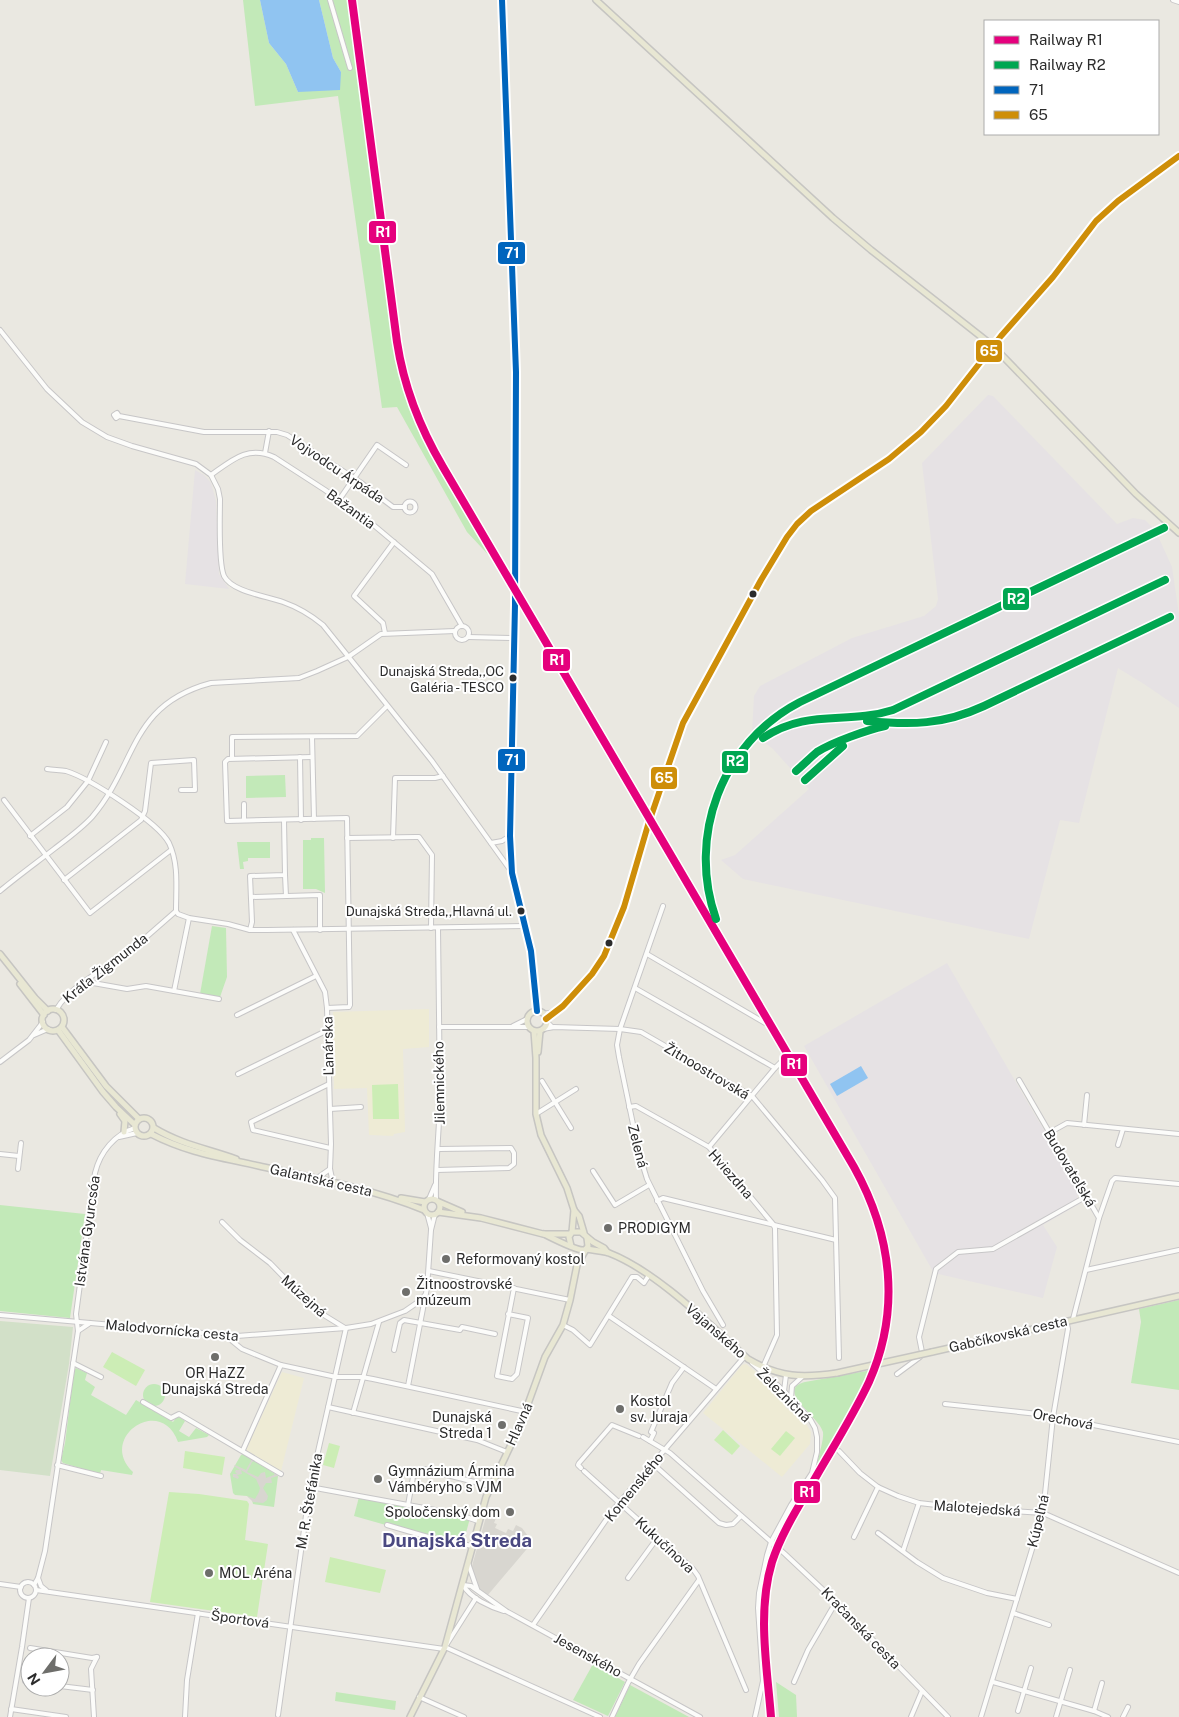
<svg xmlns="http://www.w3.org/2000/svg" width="1179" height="1717" font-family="'Public Sans',sans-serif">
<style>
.industrial{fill:#e6e2e4}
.education{fill:#eeebd5}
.green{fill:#c2e9b8}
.cemetery{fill:#d2e0c8}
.pitch{fill:#ccedb5}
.plaza{fill:#d8d6d0}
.water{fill:#90c4f1}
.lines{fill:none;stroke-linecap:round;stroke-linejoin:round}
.minor-casing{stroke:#c7c6c7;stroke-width:6}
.major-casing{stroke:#c6c5c2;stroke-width:8}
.minor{stroke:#fcfcfa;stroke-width:4}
.major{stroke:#e8e7d3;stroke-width:5}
.major-bridge-casing{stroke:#c6c5c2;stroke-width:8;stroke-linecap:butt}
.major-bridge{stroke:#e8e7d3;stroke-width:5}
.bus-1-casing{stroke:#fff;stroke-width:10}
.bus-2-casing{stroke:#fff;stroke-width:10}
.bus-1{stroke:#0065bd;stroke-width:6}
.bus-2{stroke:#ce8e09;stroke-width:6}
.rail-1-casing{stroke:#fff;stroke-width:11}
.rail-2-casing{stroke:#fff;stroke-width:11}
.rail-1{stroke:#e5007d;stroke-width:8}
.rail-2{stroke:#00a651;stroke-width:8}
.bus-dot{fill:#2c2c2c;stroke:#fff;stroke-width:2}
.poi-dot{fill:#6e6e6b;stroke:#fff;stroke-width:2}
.labels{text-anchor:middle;stroke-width:4;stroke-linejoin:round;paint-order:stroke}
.bus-label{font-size:13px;fill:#2c2c2c;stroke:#fff;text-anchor:end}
.street-label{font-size:14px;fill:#2c2c2c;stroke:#fff}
.poi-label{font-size:14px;fill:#2c2c2c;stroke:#fff;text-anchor:start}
.district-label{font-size:19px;font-weight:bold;fill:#4a4880;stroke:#fff}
.line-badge{stroke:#fff;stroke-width:2}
.badge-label{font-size:14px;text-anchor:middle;font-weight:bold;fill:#fff}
</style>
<rect width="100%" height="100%" fill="#eae8e1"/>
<!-- industrial -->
<g class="industrial">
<polygon points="988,395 993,396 1117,524 1133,518 1145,520 1155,530 1164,525 1166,529 1157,534 1172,567 1179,615 1179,708 1144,684 1118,668 1079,823 1060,820 1029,939 743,879 721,860 735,855 809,789 773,749 752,733 754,696 760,686 852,638 924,616 936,606 938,599 922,463"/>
<polygon points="195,470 204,475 211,483 216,501 219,574 229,589 185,584"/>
<polygon points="947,963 1033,1112 1080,1188 1077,1197 1081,1203 1043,1225 1057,1247 1043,1298 934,1273 804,1046"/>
</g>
<!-- education -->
<g class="education">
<polygon points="429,1009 429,1047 403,1049 405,1132 394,1134 393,1136 369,1135 367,1088 334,1089 333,1012"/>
<polygon points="746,1364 777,1389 787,1400 785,1407 787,1409 798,1411 811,1432 810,1444 782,1477 703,1413 742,1365"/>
<polygon points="282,1372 304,1378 281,1471 246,1450"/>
</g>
<!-- green -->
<g class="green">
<polygon points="243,0 260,0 269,43 286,64 298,92 341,72 333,58 319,0 357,0 406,376 418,411 441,459 511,579 467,532 397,407 382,408 338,96 255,106"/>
<polygon points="285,775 286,797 246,798 246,776"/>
<polygon points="311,838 324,838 325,893 316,889 303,889 303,840 311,840"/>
<polygon points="237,842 270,842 270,858 248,858 248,861 243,862 244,869 240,869"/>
<polygon points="212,926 226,928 227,977 220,997 200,994"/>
<polygon points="0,1205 85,1214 70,1318 0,1311"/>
<polygon points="1179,1300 1179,1390 1131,1383 1141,1322 1139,1309"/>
<path d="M 76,1368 L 87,1373 L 85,1380 L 95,1387 L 91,1395 L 126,1415 L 136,1400 L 173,1422 L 176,1418 L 179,1417 L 185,1421 L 179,1431 L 189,1437 L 196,1428 L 209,1435 L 207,1437 L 178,1442 C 161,1394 97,1438 133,1472 L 132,1475 L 101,1470 L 100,1474 L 63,1463 L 61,1460 L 65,1443 L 74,1371 Z"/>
<path d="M 872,1370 L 821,1466 L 817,1463 C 819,1455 824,1439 823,1432 C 820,1417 774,1390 805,1382 Z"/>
<circle cx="154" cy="1395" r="11"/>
<polygon points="244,1453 278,1476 274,1507 253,1504 252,1500 247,1496 235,1495 233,1493 230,1474 241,1455"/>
<polygon points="359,1497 470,1518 463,1544 428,1537 354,1516"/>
<polygon points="593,1664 625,1682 608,1716 573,1700"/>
<polygon points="776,1682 796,1695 797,1717 779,1717"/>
<polygon points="630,1685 689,1717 615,1717"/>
<polygon points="336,1692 396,1701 395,1710 335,1701"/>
</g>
<!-- cemetery -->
<polygon class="cemetery" points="0,1321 73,1327 69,1364 50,1476 0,1470"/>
<!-- pitch -->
<g class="pitch">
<polygon points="398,1084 399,1119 373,1119 372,1085"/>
<polygon points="112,1352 145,1370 136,1386 103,1367"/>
<polygon points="723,1430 740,1446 732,1455 714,1440"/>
<polygon points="786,1431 795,1438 780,1456 771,1449"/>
<polygon points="329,1443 340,1446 334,1468 323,1465"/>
<polygon points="185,1451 225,1457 222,1475 183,1468"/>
<polygon points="169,1492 199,1494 247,1501 249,1504 245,1540 268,1544 257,1617 150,1602"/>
<polygon points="330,1557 386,1570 380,1593 325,1582"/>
</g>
<!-- plaza -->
<g class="plaza">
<polygon points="249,1456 252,1460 256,1460 252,1462 247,1472 258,1477 261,1473 265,1472 266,1478 274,1475 275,1473 278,1476 271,1478 272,1483 266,1483 263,1488 268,1496 267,1500 263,1503 253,1502 247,1496 255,1499 259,1492 260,1488 256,1479 241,1470 242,1474 237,1475 239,1477 238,1479 233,1477 233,1474 237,1474 235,1472 236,1470 240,1470 234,1466 235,1465 246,1470 251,1461"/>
<polygon points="488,1510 493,1513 492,1516 496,1518 494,1523 497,1524 495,1528 506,1533 508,1529 513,1531 516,1525 522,1528 531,1540 529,1542 531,1544 487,1596 483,1593 475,1582 472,1566"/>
</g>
<!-- water -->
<g class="water">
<polygon points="260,0 319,0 333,58 341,72 340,90 298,92 286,64 269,43"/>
<polygon points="861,1066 868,1078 837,1096 830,1084"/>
</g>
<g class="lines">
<!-- minor casing -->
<g class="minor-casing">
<g id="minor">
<polyline points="330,0 350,68"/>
<polyline points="1173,0 1179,2"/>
<path d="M 0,330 L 47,389 L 82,422 L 107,437 L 132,446 L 196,464 L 211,475 L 218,489 L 220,499 C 220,516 218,562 224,576 C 232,592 267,596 283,602 C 297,607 311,615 323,625 L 432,761 L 511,871"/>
<polyline points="119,416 117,413 114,415 116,418 119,416 204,432 277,432 287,435 360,482 393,507 405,507"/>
<polyline points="265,453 269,431"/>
<path d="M 211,475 C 232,460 248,445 274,457 L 325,490 L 370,522 L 432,574 L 462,626"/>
<polyline points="339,500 377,445 406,465"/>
<circle cx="410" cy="507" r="5.5"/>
<circle cx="462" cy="633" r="7"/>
<polyline points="385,633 383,623 354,596 394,542"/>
<polyline points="468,637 513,638"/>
<polyline points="312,737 314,819"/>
<polyline points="300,757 301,820"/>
<polyline points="312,757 228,759 225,762 227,821 347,818 350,1005 349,1007 327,1008"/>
<polyline points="232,758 232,737 357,736 387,706"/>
<path d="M 47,769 C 53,770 60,770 66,771 C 89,778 158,822 169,843 C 179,864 176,888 176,911"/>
<polyline points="4,800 90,913 171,850"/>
<polyline points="244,804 244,820"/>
<polyline points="30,836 67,807 88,781 106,742"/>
<polyline points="347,838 416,837 419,837 432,855 431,928"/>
<polyline points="393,838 395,778 435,778 443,776"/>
<polyline points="491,843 502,841 510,836"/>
<polyline points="285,875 286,896"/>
<polyline points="64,880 141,820 145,811 151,763 194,760 195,790 181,790"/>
<path d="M 0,891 C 18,876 36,863 54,849 C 67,839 81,829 92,817 C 138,763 129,705 211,683 L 299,678 L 317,671 L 348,657 L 381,634 L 455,631"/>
<polyline points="251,897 320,895 320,930"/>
<polyline points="663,906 620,1029 617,1045 619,1057 639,1153 647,1179 703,1291 723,1325"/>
<polyline points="176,911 178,914 189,918 228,924 250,930 267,930 525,926"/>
<polyline points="250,930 252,922 250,876 285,875 284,820"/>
<polyline points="293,930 325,992 327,1008 331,1144 330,1169 333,1183"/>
<polyline points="647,954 765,1023"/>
<polyline points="89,979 93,983 127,989 146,986 219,999"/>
<polyline points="635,988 775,1068"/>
<polyline points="174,991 189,918"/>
<path d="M 56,1010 C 67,990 101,969 120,960 L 176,911"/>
<polyline points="544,1014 554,1012"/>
<polyline points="237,1015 316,976"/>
<polyline points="546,1019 563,1006 592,974 604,956 624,907 648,825 683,723 761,580 787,537 797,524 811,511 889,459 921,432 946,406 1001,336 1053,277 1096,221 1118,201 1179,156"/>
<polyline points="547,1022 552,1027"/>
<polyline points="513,1026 527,1019"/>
<polyline points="439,1027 528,1027"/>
<polyline points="543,1029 554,1027 620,1029 641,1032 752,1096 822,1180 835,1198 839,1358"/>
<polyline points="34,1035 48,1029"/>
<polyline points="0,1062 29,1040 43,1022"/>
<polyline points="238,1074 328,1030"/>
<polyline points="1019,1080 1099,1218 1073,1319"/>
<polyline points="542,1081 571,1128"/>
<polyline points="329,1084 251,1122 253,1130 330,1148"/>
<polyline points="629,1107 636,1106 709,1147 773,1224 775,1228 777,1335 763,1367"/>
<polyline points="330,1109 361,1107"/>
<polyline points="536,1114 576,1089"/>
<polyline points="1084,1125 1087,1095"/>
<polyline points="1049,1133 1067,1123 1179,1134"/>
<polyline points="119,1137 137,1133"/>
<polyline points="1118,1145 1123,1129"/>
<polyline points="709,1147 775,1068 785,1058"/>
<polyline points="0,1154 19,1156"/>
<polyline points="18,1169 21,1143"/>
<polyline points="437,1170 509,1168 514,1164 514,1153 511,1148 439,1149"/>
<polyline points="593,1171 615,1205 649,1185"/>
<polyline points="316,1179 330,1169"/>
<polyline points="429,1199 435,1185"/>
<path d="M 436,1200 C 435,1167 439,1134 440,1100 L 438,928"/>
<polyline points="657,1201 663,1198 836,1240"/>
<polyline points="427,1213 431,1228"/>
<polyline points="1099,1218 1112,1181 1115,1178 1179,1184"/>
<polyline points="222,1222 240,1240 270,1263 307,1301 319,1312 345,1328"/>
<polyline points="1086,1270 1179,1250"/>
<polyline points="429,1271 570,1300"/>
<polyline points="508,1314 528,1318 517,1374 512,1379 497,1376 514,1288"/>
<polyline points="0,1315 237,1336 346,1328 371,1324 405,1311 421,1300 425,1295"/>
<polyline points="609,1316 716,1389"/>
<polyline points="563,1325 573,1330 590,1345 632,1277 637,1277 644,1283 649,1275"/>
<polyline points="78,1331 90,1323"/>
<polyline points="226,1336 242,1349 281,1365 336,1377 362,1377 373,1379 526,1412"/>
<polyline points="394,1350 400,1323 404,1320 460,1330 462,1327 495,1334"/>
<polyline points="73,1363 101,1377"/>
<polyline points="752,1363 784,1391 810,1419 815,1428 817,1437 817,1452 812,1473 791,1505 771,1542 767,1555 759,1593 758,1608 763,1681 755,1717"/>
<polyline points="897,1374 920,1357 922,1352 919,1337 936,1269 958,1252 993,1249 1087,1196"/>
<polyline points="408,1386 427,1288 431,1230 435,1214"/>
<polyline points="784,1391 786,1375"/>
<polyline points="791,1398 792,1386 802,1377"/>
<polyline points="143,1402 171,1418 179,1414 281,1474"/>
<polyline points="945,1404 1038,1414 1179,1442"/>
<polyline points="328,1407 477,1440 507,1452"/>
<polyline points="353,1413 379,1322"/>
<polyline points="643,1437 670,1453 785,1554 836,1602 948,1717"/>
<polyline points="650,1441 654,1433 651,1432 672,1383 684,1367"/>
<polyline points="243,1450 281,1365"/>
<polyline points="839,1451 860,1473 878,1487 898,1496 919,1503 954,1507 1043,1513 1179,1573"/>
<polyline points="652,1463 719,1523 726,1525 733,1524 741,1516"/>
<polyline points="57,1465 101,1476"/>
<polyline points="581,1468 578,1465 579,1463 612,1425 639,1436"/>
<polyline points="584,1471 693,1569 698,1576 746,1690"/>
<polyline points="310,1487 457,1514 478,1521"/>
<polyline points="408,1505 413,1477 424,1469 490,1486"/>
<polyline points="387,1525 428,1537 472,1546"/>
<polyline points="878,1533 917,1562 943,1578 987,1593 1017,1599"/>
<polyline points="854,1537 878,1487"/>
<polyline points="903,1551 919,1503"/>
<polyline points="468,1563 477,1589"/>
<polyline points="38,1578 41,1586 46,1590"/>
<polyline points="628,1578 658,1537"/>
<circle cx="28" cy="1590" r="8"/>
<polyline points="0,1584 21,1587"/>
<path d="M 34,1585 L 38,1578 L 45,1551 L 78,1331 L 76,1314 L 95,1173 C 100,1152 115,1134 135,1128"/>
<polyline points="463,1585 471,1586 506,1611 700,1717"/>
<path d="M 463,1585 C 470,1598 490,1607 504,1611"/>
<polyline points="36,1590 444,1649"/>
<polyline points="476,1598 445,1647 600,1717"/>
<polyline points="1013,1613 1049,1625"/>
<polyline points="533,1625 613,1510 745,1356"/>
<polyline points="30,1648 92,1658 97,1657"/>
<polyline points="25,1681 30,1681"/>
<polyline points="794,1682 808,1650 836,1602"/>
<polyline points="993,1682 1094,1711 1108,1717"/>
<polyline points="60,1686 93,1690"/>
<polyline points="419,1697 464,1717"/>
<polyline points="11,1709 66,1717"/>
<polyline points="1018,1711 1031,1668"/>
<polyline points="1094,1711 1102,1683"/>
<polyline points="278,1715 310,1487 346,1328"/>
<polyline points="10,1717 22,1647 29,1598"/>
<polyline points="94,1717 91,1669 97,1657"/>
<polyline points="185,1717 187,1680 198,1613"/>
<polyline points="612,1717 628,1683 639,1664 699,1580"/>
<polyline points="911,1717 922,1691"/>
<polyline points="981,1717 1043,1513 1053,1417 1068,1329 1066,1320"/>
<polyline points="1056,1717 1070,1670"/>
<polyline points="1123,1717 1128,1707"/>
</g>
</g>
<!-- major casing -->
<g class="major-casing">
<g id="major">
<polyline points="502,0 516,372 515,605 510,836 512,873 531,951 537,1011"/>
<polyline points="596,0 833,218 871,250 993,346 1136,494 1179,533"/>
<polyline points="0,954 35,998 48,1011"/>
<polyline points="20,984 44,1015"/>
<circle cx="53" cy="1020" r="11"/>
<circle cx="537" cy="1021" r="10"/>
<polyline points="62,1027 106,1086 139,1119"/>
<polyline points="58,1030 103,1092 116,1107 135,1125"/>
<polyline points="534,1031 536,1058 536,1114 541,1135 567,1188 574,1210 579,1216 584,1233"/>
<polyline points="538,1052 540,1031"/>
<polyline points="120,1114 125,1121 124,1132"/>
<circle cx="144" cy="1127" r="9"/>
<path d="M 154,1128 C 180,1144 208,1149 236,1159"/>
<path d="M 151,1134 C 188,1153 219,1157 259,1166 C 315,1178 372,1189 424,1210"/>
<polyline points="401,1198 425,1202"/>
<circle cx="432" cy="1207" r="8"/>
<polyline points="439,1202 462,1212"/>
<polyline points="438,1212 481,1218 543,1234 570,1234"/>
<polyline points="572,1232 581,1232 593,1242 604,1248 607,1252"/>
<path d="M 544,1234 C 552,1238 577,1251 584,1250"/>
<polyline points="571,1246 569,1237 572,1232 574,1210"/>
<path d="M 586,1249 C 593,1250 602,1251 609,1253 C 656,1271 710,1325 748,1359 C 780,1378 803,1378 837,1373"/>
<polyline points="932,1352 1179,1296"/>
<polyline points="410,1717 445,1647 486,1497 520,1426 545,1357 563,1325 570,1300 577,1265 588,1246 587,1238"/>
</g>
</g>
<!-- minor -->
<use href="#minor" class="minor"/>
<!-- major -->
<use href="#major" class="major"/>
<!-- major-bridge casing -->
<g class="major-bridge-casing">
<polyline id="major-bridge" points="837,1373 932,1352"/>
</g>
<!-- major-bridge -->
<use href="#major-bridge" class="major-bridge"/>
<!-- bus-1 casing -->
<g class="bus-1-casing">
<polyline id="bus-1" points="502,0 516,372 515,605 510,836 512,873 531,951 537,1011"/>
</g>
<!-- bus-2 casing -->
<g class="bus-2-casing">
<polyline id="bus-2" points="546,1019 563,1006 592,974 604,956 624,907 648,825 683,723 761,580 787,537 797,524 811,511 889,459 921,432 946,406 1001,336 1053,277 1096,221 1118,201 1179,156"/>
</g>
<!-- bus-1 -->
<use href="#bus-1" class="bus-1"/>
<!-- bus-2 -->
<use href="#bus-2" class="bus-2"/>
<!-- rail-1 casing -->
<g class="rail-1-casing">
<path id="rail-1" d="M 352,0 L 397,342 C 404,388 420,428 443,467 L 854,1167 C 892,1235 901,1310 869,1382 C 854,1414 835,1444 817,1475 C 801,1503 782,1531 772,1562 C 757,1612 767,1666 771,1717"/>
</g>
<!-- rail-2 casing -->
<g class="rail-2-casing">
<g id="rail-2">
<path d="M 867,721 C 911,725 943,725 984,706 L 1170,617"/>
<path d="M 763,738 C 808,708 846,725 893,710 L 1165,580"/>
<path d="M 796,771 C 803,765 810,758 817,752 C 833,742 867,730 885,726"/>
<polyline points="805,780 843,746"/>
<path d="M 716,919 C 687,837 721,743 800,702 L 1164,528"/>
</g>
</g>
<!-- rail-1 -->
<use href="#rail-1" class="rail-1"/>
<!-- rail-2 -->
<use href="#rail-2" class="rail-2"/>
</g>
<!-- markers -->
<g class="bus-dot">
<circle cx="753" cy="594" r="4.5"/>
<circle cx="513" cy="678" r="4.5"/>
<circle cx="521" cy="911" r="4.5"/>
<circle cx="609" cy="943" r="4.5"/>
</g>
<g class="poi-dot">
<circle cx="608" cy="1228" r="5"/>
<circle cx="446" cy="1259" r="5"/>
<circle cx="406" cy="1292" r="5"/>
<circle cx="215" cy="1357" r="5"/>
<circle cx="620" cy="1409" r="5"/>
<circle cx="502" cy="1425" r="5"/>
<circle cx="378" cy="1479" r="5"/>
<circle cx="510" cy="1512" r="5"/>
<circle cx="209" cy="1573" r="5"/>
</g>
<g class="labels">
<!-- bus labels -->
<g class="bus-label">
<text x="504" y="676">Dunajská Streda,,OC<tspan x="504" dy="16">Galéria - TESCO</tspan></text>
<text x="512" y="916">Dunajská Streda,,Hlavná ul.</text>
</g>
<!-- street labels -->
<g class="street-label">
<text transform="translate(337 469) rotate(34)" y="5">Vojvodcu Árpáda</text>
<text transform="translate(351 509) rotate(36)" y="5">Bažantia</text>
<text transform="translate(105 968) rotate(-38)" y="5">Kráľa Žigmunda</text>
<text transform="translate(328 1046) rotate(-91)" y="5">Ľanárska</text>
<text transform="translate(707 1071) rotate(31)" y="5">Žitnoostrovská</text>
<text transform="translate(439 1083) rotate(-91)" y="5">Jilemnického</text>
<text transform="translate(638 1146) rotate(76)" y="5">Zelená</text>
<text transform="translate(1070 1168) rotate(59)" y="5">Budovateľská</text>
<text transform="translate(731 1174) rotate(49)" y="5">Hviezdna</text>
<text transform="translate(321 1180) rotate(13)" y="5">Galantská cesta</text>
<text transform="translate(87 1231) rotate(-82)" y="5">Istvána Gyurcsóa</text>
<text transform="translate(304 1296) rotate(42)" y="5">Múzejná</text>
<text transform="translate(172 1330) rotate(5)" y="5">Malodvornícka cesta</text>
<text transform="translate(716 1331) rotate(41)" y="5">Vajanského</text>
<text transform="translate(1008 1334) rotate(-13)" y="5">Gabčíkovská cesta</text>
<text transform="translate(784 1395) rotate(45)" y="5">Železničná</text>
<text transform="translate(1063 1419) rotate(11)" y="5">Orechová</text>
<text transform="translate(519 1424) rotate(-66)" y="5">Hlavná</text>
<text transform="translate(634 1487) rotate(-51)" y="5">Komenského</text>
<text transform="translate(309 1501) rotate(-80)" y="5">M. R. Štefánika</text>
<text transform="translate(977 1508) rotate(4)" y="5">Malotejedská</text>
<text transform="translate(1038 1521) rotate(-77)" y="5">Kúpeľná</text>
<text transform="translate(665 1545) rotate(43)" y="5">Kukučínova</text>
<text transform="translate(240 1619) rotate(8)" y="5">Športová</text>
<text transform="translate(861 1628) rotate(46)" y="5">Kračanská cesta</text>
<text transform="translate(588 1655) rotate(29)" y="5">Jesenského</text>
</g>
<!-- poi labels -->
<g class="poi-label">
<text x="618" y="1233">PRODIGYM</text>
<text x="456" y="1264">Reformovaný kostol</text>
<text x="416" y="1289">Žitnoostrovské<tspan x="416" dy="16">múzeum</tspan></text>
<text x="215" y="1378" text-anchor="middle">OR HaZZ<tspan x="215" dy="16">Dunajská Streda</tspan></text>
<text x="630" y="1406">Kostol<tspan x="630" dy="16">sv. Juraja</tspan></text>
<text x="492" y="1422" text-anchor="end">Dunajská<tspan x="492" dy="16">Streda 1</tspan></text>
<text x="388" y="1476">Gymnázium Ármina<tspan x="388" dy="16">Vámbéryho s VJM</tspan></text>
<text x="500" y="1517" text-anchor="end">Spoločenský dom</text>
<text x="219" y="1578">MOL Aréna</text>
</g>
<!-- district labels -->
<g class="district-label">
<text x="457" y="1547">Dunajská Streda</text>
</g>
</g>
<g class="line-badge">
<rect x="368" y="220" width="29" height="24" rx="5" fill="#e5007d"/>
<rect x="497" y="241" width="29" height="24" rx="5" fill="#0065bd"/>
<rect x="975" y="339" width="28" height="24" rx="5" fill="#ce8e09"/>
<rect x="1002" y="587" width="28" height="24" rx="5" fill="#00a651"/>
<rect x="542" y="648" width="29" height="24" rx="5" fill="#e5007d"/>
<rect x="497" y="748" width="29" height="24" rx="5" fill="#0065bd"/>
<rect x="721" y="750" width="28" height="24" rx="5" fill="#00a651"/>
<rect x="650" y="766" width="28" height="24" rx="5" fill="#ce8e09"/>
<rect x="780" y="1053" width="28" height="24" rx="5" fill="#e5007d"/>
<rect x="793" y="1480" width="28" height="24" rx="5" fill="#e5007d"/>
</g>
<g class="badge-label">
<text x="383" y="237">R1</text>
<text x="512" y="258">71</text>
<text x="989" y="356">65</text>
<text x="1016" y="604">R2</text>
<text x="557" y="665">R1</text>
<text x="512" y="765">71</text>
<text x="735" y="766">R2</text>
<text x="664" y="783">65</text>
<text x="794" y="1069">R1</text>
<text x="807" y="1497">R1</text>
</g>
<!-- legend -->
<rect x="984" y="20" width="175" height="115" fill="#ffffff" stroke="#ababab"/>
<rect x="994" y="36" width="25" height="8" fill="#e5007d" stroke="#ababab"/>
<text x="1029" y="45" font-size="15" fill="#2c2c2c">Railway R1</text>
<rect x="994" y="61" width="25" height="8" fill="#00a651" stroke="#ababab"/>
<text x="1029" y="70" font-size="15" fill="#2c2c2c">Railway R2</text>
<rect x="994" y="86" width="25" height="8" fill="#0065bd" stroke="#ababab"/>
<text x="1029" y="95" font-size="15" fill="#2c2c2c">71</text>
<rect x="994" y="111" width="25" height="8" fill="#ce8e09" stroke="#ababab"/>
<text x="1029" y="120" font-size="15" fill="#2c2c2c">65</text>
<!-- north arrow -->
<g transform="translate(45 1672) rotate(238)"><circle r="24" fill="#ffffff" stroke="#ababab"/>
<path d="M0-4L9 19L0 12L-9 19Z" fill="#6e6e6b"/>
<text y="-8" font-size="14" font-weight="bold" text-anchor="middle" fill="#2c2c2c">N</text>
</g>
</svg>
